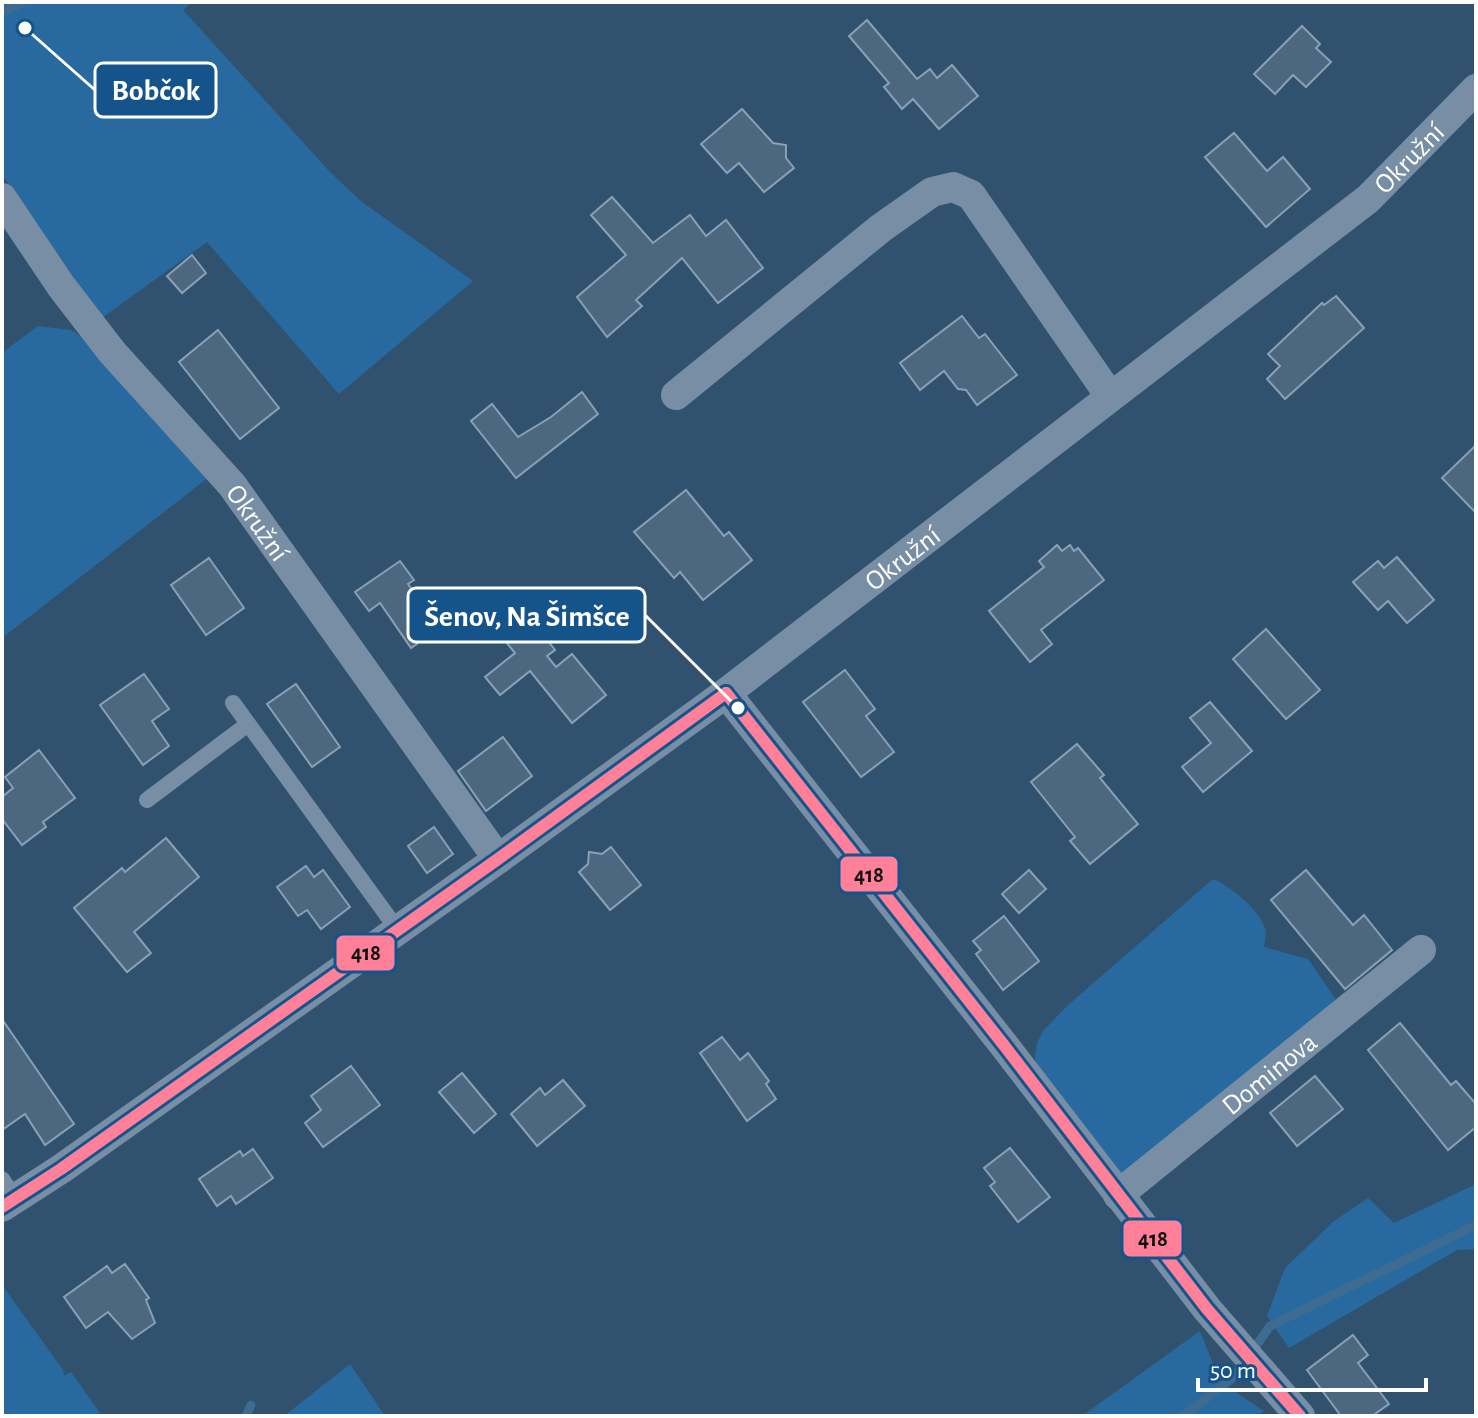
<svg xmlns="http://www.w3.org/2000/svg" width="1478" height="1418" font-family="'Alegreya Sans',sans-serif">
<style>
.green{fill:#286aa0}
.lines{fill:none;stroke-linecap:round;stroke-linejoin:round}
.stream{stroke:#3e6b91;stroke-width:9}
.building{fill:#4c6880;stroke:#8ba0b2;stroke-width:2}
.service{stroke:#778ea4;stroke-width:16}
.minor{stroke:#778ea4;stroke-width:30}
.bus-1-casing{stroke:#15548a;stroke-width:18}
.bus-1{stroke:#ff8098;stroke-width:12}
.labels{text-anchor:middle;stroke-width:6;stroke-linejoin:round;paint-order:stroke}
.street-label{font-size:28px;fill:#fff;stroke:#15548a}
.leader{fill:none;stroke:#fff;stroke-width:3}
.callout-dot{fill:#fff;stroke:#15548a;stroke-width:3}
.callout{fill:#15548a;stroke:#fff;stroke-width:3}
.callout-label{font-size:30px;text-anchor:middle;font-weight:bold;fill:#fff}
.line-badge{stroke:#15548a;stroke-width:3}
.pale-badge-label{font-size:22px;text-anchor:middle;font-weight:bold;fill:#111}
</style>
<rect width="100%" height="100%" fill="#30526f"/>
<!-- green -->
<g class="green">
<polygon points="2,2 192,2 183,10 330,172 362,202 473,281 339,394 207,242 99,320 2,174"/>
<polygon points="38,326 71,330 99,347 209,477 2,638 2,353"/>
<path d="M 1213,879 C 1230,886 1259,909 1265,928 C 1267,933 1265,942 1264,947 L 1308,959 L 1343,1010 L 1125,1178 L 1106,1159 L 1038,1069 L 1035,1057 L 1037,1043 L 1043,1031 L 1067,1006 Z"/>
<polygon points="1476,1184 1476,1249 1457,1250 1289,1348 1267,1316 1285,1268 1334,1221 1368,1198 1394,1223"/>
<polygon points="2,1285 63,1370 64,1376 71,1372 102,1416 2,1416"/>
<polygon points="1200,1331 1220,1382 1264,1411 1257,1416 1082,1416"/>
<polygon points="350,1364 385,1416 284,1416"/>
</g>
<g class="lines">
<!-- stream -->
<g class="stream">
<polyline points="2,12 23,2"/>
<polyline points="246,1416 251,1405"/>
<polyline points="1183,1416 1234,1377 1270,1326 1476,1225"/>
</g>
</g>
<!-- building -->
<g class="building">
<polygon points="867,20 917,79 930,69 937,78 952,65 978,96 939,129 913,99 902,109 884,87 889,83 849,36"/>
<polygon points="1302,26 1320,44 1316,48 1331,62 1306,87 1293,75 1275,94 1254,74"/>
<polygon points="742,109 773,143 786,145 786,158 794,168 764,192 739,163 727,173 701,144"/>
<polygon points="1234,133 1267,171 1283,157 1310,189 1266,227 1205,157"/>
<polygon points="612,197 653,243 690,215 706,236 726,220 763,268 718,303 682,258 636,300 642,306 607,337 577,297 626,255 591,215"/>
<polygon points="192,255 206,273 182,293 167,276"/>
<polygon points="1336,296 1364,328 1285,399 1267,379 1280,366 1268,354 1322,303 1324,305"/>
<polygon points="962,316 979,338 985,334 1017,375 977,405 966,390 958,389 944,371 920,390 900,363"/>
<polygon points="218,330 279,408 240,439 179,362"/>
<polygon points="582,392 598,414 516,478 471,421 492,404 518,437 551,417"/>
<polygon points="1476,445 1476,513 1442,478"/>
<polygon points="686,490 724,536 729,532 752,560 703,600 680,572 674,578 634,532"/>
<polygon points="1057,545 1062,551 1070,545 1074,551 1078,548 1104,580 1041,630 1052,644 1030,662 989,611 1044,567 1039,561"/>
<polygon points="1397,557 1434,600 1407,623 1388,601 1378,610 1353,582 1378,561 1384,568"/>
<polygon points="209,558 244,608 206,635 171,585"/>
<polygon points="400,561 414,580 408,584 430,614 425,617 435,631 411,648 380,603 369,611 355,592"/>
<polygon points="523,628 532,639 541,632 555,650 547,656 556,667 572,654 606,695 572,723 530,671 500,695 485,677 515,653 506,642"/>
<polygon points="1266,629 1320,690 1286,719 1233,659"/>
<polygon points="845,670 875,709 866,716 894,752 861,777 803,702"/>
<polygon points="144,674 169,709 152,721 169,746 143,765 100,705"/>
<polygon points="296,684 340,747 312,767 267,704"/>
<polygon points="1210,702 1252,751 1203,792 1182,767 1211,743 1190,718"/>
<polygon points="503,737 532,776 486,811 458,771"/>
<polygon points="1077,744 1104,775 1100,778 1138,824 1090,864 1070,841 1075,837 1031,782"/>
<polygon points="39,750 75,798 43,822 46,827 22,845 2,819 2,797 13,788 5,777"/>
<polygon points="434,827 453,854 427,873 408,846"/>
<polygon points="166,838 199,877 134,932 151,953 127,972 74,908 122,868 125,872"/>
<polygon points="611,847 641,885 610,910 579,872 588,864 589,852 602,854"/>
<polygon points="306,866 314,877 323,870 350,907 321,929 307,910 298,916 277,887"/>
<polygon points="1029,870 1046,889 1019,913 1002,894"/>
<polygon points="1306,870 1353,925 1364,915 1392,950 1345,989 1271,900"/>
<polygon points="1004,916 1039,961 1003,990 976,954 981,950 973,941"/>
<polygon points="2,1019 74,1124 45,1145 25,1114 2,1130"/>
<polygon points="1400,1023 1451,1085 1456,1081 1476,1104 1476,1127 1448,1150 1368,1050"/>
<polygon points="722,1037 740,1060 748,1053 769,1081 766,1084 776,1099 747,1121 700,1053"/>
<polygon points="351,1066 380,1105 323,1147 305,1123 321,1110 311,1096"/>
<polygon points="462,1073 496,1114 474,1133 439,1092"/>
<polygon points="1315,1076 1343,1109 1297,1146 1270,1113"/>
<polygon points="563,1080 585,1106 537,1146 511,1114 540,1088 545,1095"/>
<polygon points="1010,1148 1050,1197 1018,1222 990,1186 995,1182 984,1168"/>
<polygon points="253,1149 273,1178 236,1204 231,1196 217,1206 199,1179 240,1151 243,1156"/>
<polygon points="125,1264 149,1298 146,1300 155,1323 132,1339 108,1312 86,1328 64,1297 107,1266 112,1273"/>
<polygon points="1353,1335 1368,1355 1358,1363 1389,1404 1372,1416 1341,1416 1307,1370"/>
</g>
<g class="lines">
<!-- service -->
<g class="service">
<polyline points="233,703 397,929"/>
<polyline points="147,800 248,724"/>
<polyline points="2,1179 14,1197"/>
</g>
<!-- minor -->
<g class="minor">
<path id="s1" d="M 2,198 L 61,286 L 112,352 L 232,485 L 498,859"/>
<polyline points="676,395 881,228 932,192 953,187 971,195 1110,396"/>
<polyline points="726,693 1003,1044 1207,1309 1300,1416"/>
<path id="s2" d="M 1118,1195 L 1421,950"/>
<path id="s3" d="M 2,1207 L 61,1169 L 498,859 L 726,693 L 1368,199 L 1476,89"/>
</g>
<!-- bus-1 casing -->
<g class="bus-1-casing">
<g id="bus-1">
<polyline points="726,693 1003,1044 1207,1309 1300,1416"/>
<polyline points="2,1207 61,1169 498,859 726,693"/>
</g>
</g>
<!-- bus-1 -->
<use href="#bus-1" class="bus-1"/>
</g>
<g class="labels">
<!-- street labels -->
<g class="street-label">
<text dy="10" stroke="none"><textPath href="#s3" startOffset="1756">Okružní</textPath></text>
<text dy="10" stroke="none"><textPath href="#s1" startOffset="414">Okružní</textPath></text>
<text dy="10" stroke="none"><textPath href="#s3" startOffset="1110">Okružní</textPath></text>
<text dy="10" stroke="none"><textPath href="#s2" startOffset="194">Dominova</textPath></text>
</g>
</g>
<!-- callouts -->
<path class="leader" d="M25 28L95 90M738 708L645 615"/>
<g class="callout-dot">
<circle cx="25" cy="28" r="8"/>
<circle cx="738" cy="708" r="8"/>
</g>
<g class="callout">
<rect x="95" y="63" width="121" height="54" rx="8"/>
<rect x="408" y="588" width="237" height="54" rx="8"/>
</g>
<g class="callout-label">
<text x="156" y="100">Bobčok</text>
<text x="527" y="626">Šenov, Na Šimšce</text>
</g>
<g class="line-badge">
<rect x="839" y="855" width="60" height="38" rx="8" fill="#ff8098"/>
<rect x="335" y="934" width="61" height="38" rx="8" fill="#ff8098"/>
<rect x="1122" y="1219" width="61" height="39" rx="8" fill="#ff8098"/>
</g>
<g class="pale-badge-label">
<text x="869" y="882">418</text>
<text x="366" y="960">418</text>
<text x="1153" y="1246">418</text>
</g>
<!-- border -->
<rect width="1478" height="1418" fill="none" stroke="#ffffff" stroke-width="8"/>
<!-- scale -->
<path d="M1198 1378v12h228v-12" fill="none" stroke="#ffffff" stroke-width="4"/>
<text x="1210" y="1378" font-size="24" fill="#ffffff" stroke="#15548a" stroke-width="6" paint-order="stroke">50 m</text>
</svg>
